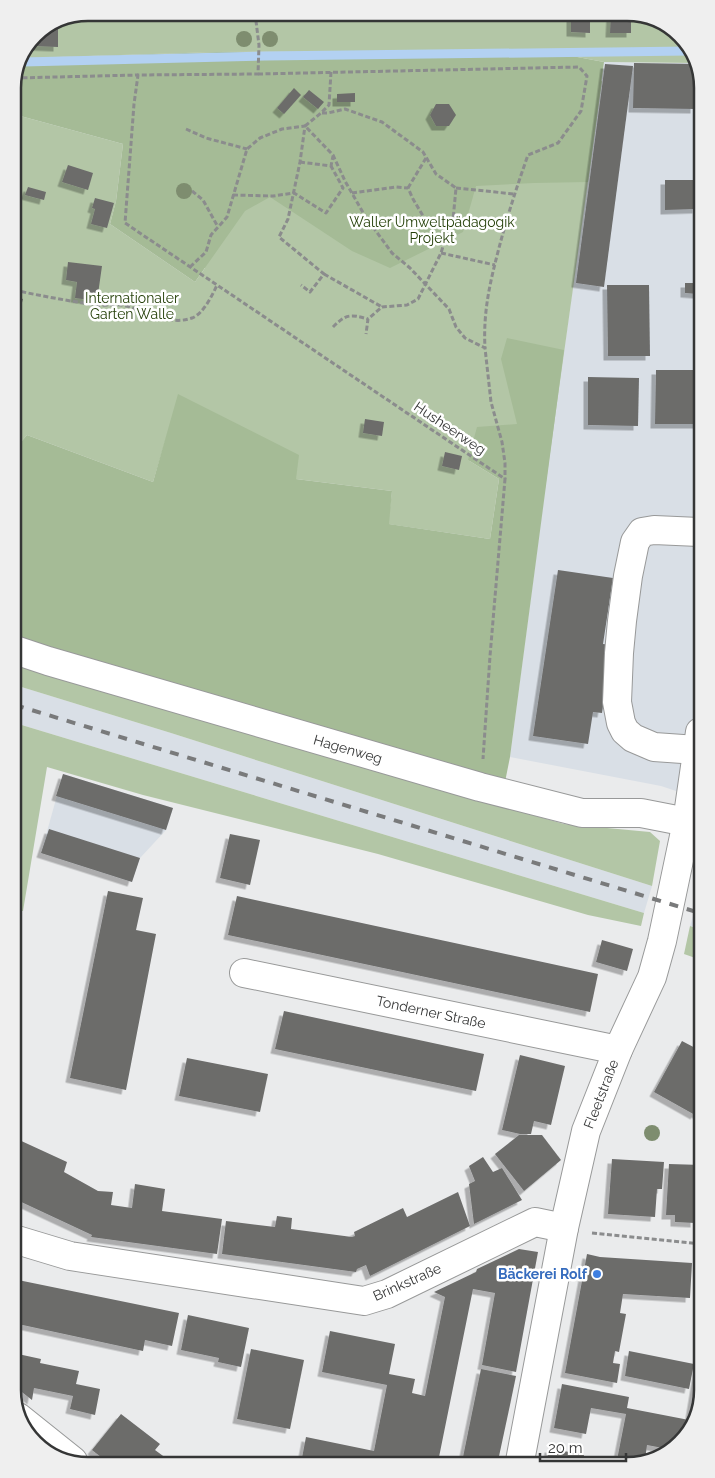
<svg xmlns="http://www.w3.org/2000/svg" width="715" height="1478" font-family="Raleway,sans-serif">
<style>
.built{fill:#d9dfe6}
.green{fill:#b3c6a6}
.forest{fill:#a5bb96}
.lines{fill:none;stroke-linecap:round;stroke-linejoin:round}
.stream{stroke:#b3d1f2;stroke-width:9}
.building{fill:#6c6c6b;filter:url(#shadow)}
.minor-casing{stroke:#989999;stroke-width:30}
.path{stroke:#8b8c8d;stroke-width:3;stroke-dasharray:5 2.5;stroke-linecap:butt}
.minor{stroke:#fff;stroke-width:28}
.rail{stroke:#797a7b;stroke-width:4;stroke-dasharray:9 9;stroke-linecap:butt}
.tree{fill:#7e8d6f}
.shop-dot{fill:#3f7fe0;stroke:#fff;stroke-width:2}
.labels{text-anchor:middle;stroke-width:5;stroke-linejoin:round;paint-order:stroke}
.park-label{font-size:14px;fill:#254009;stroke:#fff}
.street-label{font-size:14px;fill:#353636;stroke:#fff}
.shop-label{font-size:14px;font-weight:bold;fill:#366cbe;stroke:#fff;text-anchor:end}
.rim{fill:none;stroke:#353636;stroke-width:2.5}
</style>
<defs>
<filter id="shadow"><feDropShadow dx="-4.5" dy="4.5" stdDeviation="0" flood-color="#0004"/></filter>
</defs>
<rect width="100%" height="100%" fill="#eaebec"/>
<!-- built -->
<g class="built">
<polygon points="604,62 697,63 700,799 661,786 510,757 545,489"/>
<polygon points="15,685 171,733 652,886 644,913 15,723"/>
<polygon points="63,774 173,808 166,830 140,858 132,882 41,853"/>
<polygon points="698,899 700,900 701,930 690,926"/>
</g>
<!-- green -->
<g class="green">
<polygon points="89,13 632,13 673,28 697,60 697,63 604,62 540,50 217,52 24,58 35,35"/>
<polygon points="602,81 545,489 468,460 499,479 490,539 388,524 392,491 296,479 179,395 153,482 27,435 14,450 13,114 123,144 116,201 110,224 195,282 205,268 133,219"/>
<polygon points="15,664 275,741 564,824 650,832 660,841 652,886 171,733 15,685"/>
<polygon points="15,723 644,913 641,926 588,915 378,854 143,795 47,767 23,911 16,911"/>
<polygon points="690,926 701,930 701,960 684,954"/>
</g>
<!-- forest -->
<g class="forest">
<polygon points="540,50 604,62 588,182 534,183 476,186 463,232 390,268 352,251 270,197 245,211 195,282 110,224 116,201 123,144 13,114 13,84 24,58 217,52"/>
<polygon points="507,338 564,350 510,757 505,782 180,687 15,636 14,450 27,435 153,482 178,394 299,455 296,479 392,491 389,524 490,539 499,479 468,460 477,427 517,424 501,359"/>
</g>
<g class="lines">
<!-- stream -->
<polyline class="stream" points="23,62 265,56 690,51"/>
</g>
<!-- building -->
<g class="building">
<polygon points="571,13 590,13 590,33 571,32"/>
<polygon points="611,13 631,13 631,33 610,33"/>
<polygon points="57,26 58,26 58,47 34,46 35,35"/>
<polygon points="634,63 697,64 697,93 695,93 695,109 633,108"/>
<polygon points="605,64 633,66 604,287 576,283"/>
<polygon points="294,88 301,95 284,114 277,108"/>
<polygon points="309,90 324,102 318,109 303,97"/>
<polygon points="355,93 355,102 337,102 337,94"/>
<polygon points="436,104 449,104 456,115 449,126 436,126 430,115"/>
<polygon points="68,165 93,173 88,190 62,182"/>
<polygon points="665,180 697,180 697,209 665,210"/>
<polygon points="28,187 46,192 44,200 25,195"/>
<polygon points="95,198 114,203 107,228 91,224 95,209 92,208"/>
<polygon points="68,262 102,266 97,301 75,298 77,282 66,280"/>
<polygon points="685,283 698,283 698,294 685,293"/>
<polygon points="607,285 649,285 650,356 608,356"/>
<polygon points="14,296 23,299 19,314 14,312"/>
<polygon points="656,370 698,370 698,424 655,424"/>
<polygon points="588,377 639,378 638,426 588,425"/>
<polygon points="365,419 384,422 382,436 363,433"/>
<polygon points="445,452 462,456 459,470 442,466"/>
<polygon points="558,570 613,578 603,644 612,645 602,713 593,712 588,744 533,736"/>
<polygon points="63,774 173,808 166,830 56,796"/>
<polygon points="49,829 140,858 132,882 41,853"/>
<polygon points="230,834 260,840 250,885 220,878"/>
<polygon points="108,891 143,898 136,930 156,934 126,1090 70,1078"/>
<polygon points="237,896 598,974 590,1012 228,935"/>
<polygon points="602,940 633,949 627,971 596,962"/>
<polygon points="284,1011 484,1054 476,1091 275,1049"/>
<polygon points="682,1041 701,1051 701,1117 696,1113 695,1115 654,1092"/>
<polygon points="520,1055 565,1066 551,1125 534,1121 531,1134 520,1134 502,1130"/>
<polygon points="187,1058 268,1074 260,1112 179,1096"/>
<polygon points="519,1135 542,1135 561,1160 524,1191 495,1154"/>
<polygon points="17,1139 67,1162 64,1172 98,1191 113,1192 111,1205 132,1208 135,1184 165,1189 162,1211 222,1219 217,1254 91,1237 92,1235 17,1200"/>
<polygon points="483,1157 493,1172 502,1168 522,1200 474,1224 469,1184 475,1181 469,1166"/>
<polygon points="612,1159 664,1162 662,1189 657,1189 655,1217 608,1214"/>
<polygon points="669,1164 702,1165 702,1216 695,1216 695,1223 675,1222 675,1215 666,1215"/>
<polygon points="458,1192 470,1226 370,1276 366,1265 357,1269 356,1272 222,1254 226,1221 275,1227 277,1216 292,1218 291,1229 352,1237 355,1236 354,1232 403,1208 407,1217"/>
<polygon points="519,1249 538,1252 516,1372 482,1365 495,1293 473,1289 438,1462 301,1463 306,1437 374,1451 387,1385 322,1372 330,1331 395,1344 389,1374 415,1379 412,1393 425,1396 445,1297 434,1292 476,1272 477,1269"/>
<polygon points="587,1254 600,1257 692,1263 690,1298 623,1294 620,1313 626,1314 619,1352 615,1351 613,1363 620,1364 617,1383 565,1373"/>
<polygon points="18,1280 179,1313 172,1346 145,1340 143,1351 18,1324"/>
<polygon points="188,1315 249,1328 241,1367 218,1362 219,1358 181,1350"/>
<polygon points="251,1349 304,1360 290,1429 237,1419"/>
<polygon points="629,1351 694,1364 689,1389 625,1376"/>
<polygon points="18,1354 41,1359 40,1363 79,1371 76,1384 100,1389 95,1415 70,1409 73,1396 34,1388 32,1400 18,1389"/>
<polygon points="698,1366 702,1367 702,1390 690,1432 668,1449 647,1445 645,1460 617,1460 626,1414 591,1408 586,1434 554,1428 562,1384 629,1397 627,1408 689,1420"/>
<polygon points="481,1369 516,1376 510,1405 498,1461 462,1462"/>
<polygon points="121,1414 160,1444 155,1450 174,1464 111,1465 92,1450"/>
<polygon points="549,1448 584,1455 583,1461 547,1461"/>
</g>
<g class="lines">
<!-- minor casing -->
<g class="minor-casing">
<g id="minor">
<polyline points="15,650 48,661 480,787 582,813 641,813 687,822"/>
<polyline points="697,750 654,747 633,738 625,731 621,723 617,702 619,653 622,621 628,576 635,542 642,532 654,530 699,532"/>
<polyline points="244,973 618,1050"/>
<polyline points="17,1240 70,1256 364,1301 387,1294 535,1222 564,1228"/>
<polyline points="18,1417 73,1461"/>
<polyline points="520,1461 564,1228 586,1131 618,1050 652,977 662,941 687,822 700,732"/>
</g>
</g>
<!-- path -->
<g class="path">
<polyline points="255,13 259,45 258,74 138,75 134,104 125,223 505,479 490,656 483,759"/>
<polyline points="331,72 329,105 321,113 305,126 333,155 345,181 365,216 392,253 410,268 449,309 456,327 465,338 485,348 491,402 502,442 505,463 505,479"/>
<path d="M 258,74 L 579,67 L 587,76 L 581,111 L 558,143 L 528,155 C 517,186 507,217 499,248 C 490,282 483,312 485,348"/>
<polyline points="15,78 138,75"/>
<polyline points="322,113 328,113 345,109 382,122 423,152 436,174 456,188 453,220 448,230 441,253 418,299 407,305 382,307 368,319 366,334"/>
<polyline points="186,129 206,138 247,149"/>
<polyline points="300,162 331,166 333,156"/>
<polyline points="408,188 426,158"/>
<polyline points="456,188 514,194"/>
<polyline points="192,191 203,200 218,227"/>
<polyline points="352,193 396,187 408,188 413,199 426,221 448,230"/>
<polyline points="233,195 273,196 294,193 326,213 343,188 331,166"/>
<polyline points="441,253 495,265"/>
<polyline points="190,267 206,252 211,235 227,217 247,149 260,138 282,129 305,126 300,162 288,219 279,237 324,274 310,292 301,285"/>
<polyline points="324,274 382,307"/>
<path d="M 14,290 C 41,296 69,301 97,305 C 105,306 113,304 121,305 C 144,308 167,327 192,318 C 203,314 212,296 217,285"/>
<path d="M 333,327 C 346,314 350,314 368,319"/>
<polyline points="592,1233 702,1244"/>
</g>
<!-- minor -->
<use href="#minor" class="minor"/>
<!-- rail -->
<polyline class="rail" points="15,705 700,913"/>
</g>
<!-- trees -->
<g class="tree">
<circle cx="244" cy="39" r="8"/>
<circle cx="270" cy="39" r="8"/>
<circle cx="184" cy="191" r="8"/>
<circle cx="652" cy="1133" r="8"/>
</g>
<!-- markers -->
<circle class="shop-dot" cx="597" cy="1274" r="5"/>
<g class="labels">
<!-- park labels -->
<g class="park-label">
<text x="432" y="227">Waller Umweltpädagogik<tspan x="432" dy="16">Projekt</tspan></text>
<text x="132" y="303">Internationaler<tspan x="132" dy="16">Garten Walle</tspan></text>
</g>
<!-- street labels -->
<g class="street-label">
<text transform="translate(450 428) rotate(34)" y="5">Husheerweg</text>
<text transform="translate(348 749) rotate(16)" y="5">Hagenweg</text>
<text transform="translate(431 1012) rotate(12)" y="5">Tonderner Straße</text>
<text transform="translate(601 1094) rotate(-69)" y="5">Fleetstraße</text>
<text transform="translate(407 1282) rotate(-24)" y="5">Brinkstraße</text>
</g>
<!-- shop labels -->
<g class="shop-label">
<text x="587" y="1279">Bäckerei Rolf</text>
</g>
</g>
<!-- crop -->
<path d="M0 0H715V1478H0ZM88 21H627A67 67 0 0 1 694 88V1390A67 67 0 0 1 627 1457H88A67 67 0 0 1 21 1390V88A67 67 0 0 1 88 21Z" fill="#efefef" fill-rule="evenodd"/>
<path class="rim" d="M88 21H627A67 67 0 0 1 694 88V1390A67 67 0 0 1 627 1457H88A67 67 0 0 1 21 1390V88A67 67 0 0 1 88 21Z"/>
<!-- scale -->
<path d="M540 1453v8h86v-8" fill="none" stroke="#353636" stroke-width="2.5"/>
<text x="548" y="1453" font-size="15" fill="#353636" stroke="#ffffff" stroke-width="4" paint-order="stroke">20 m</text>
</svg>
